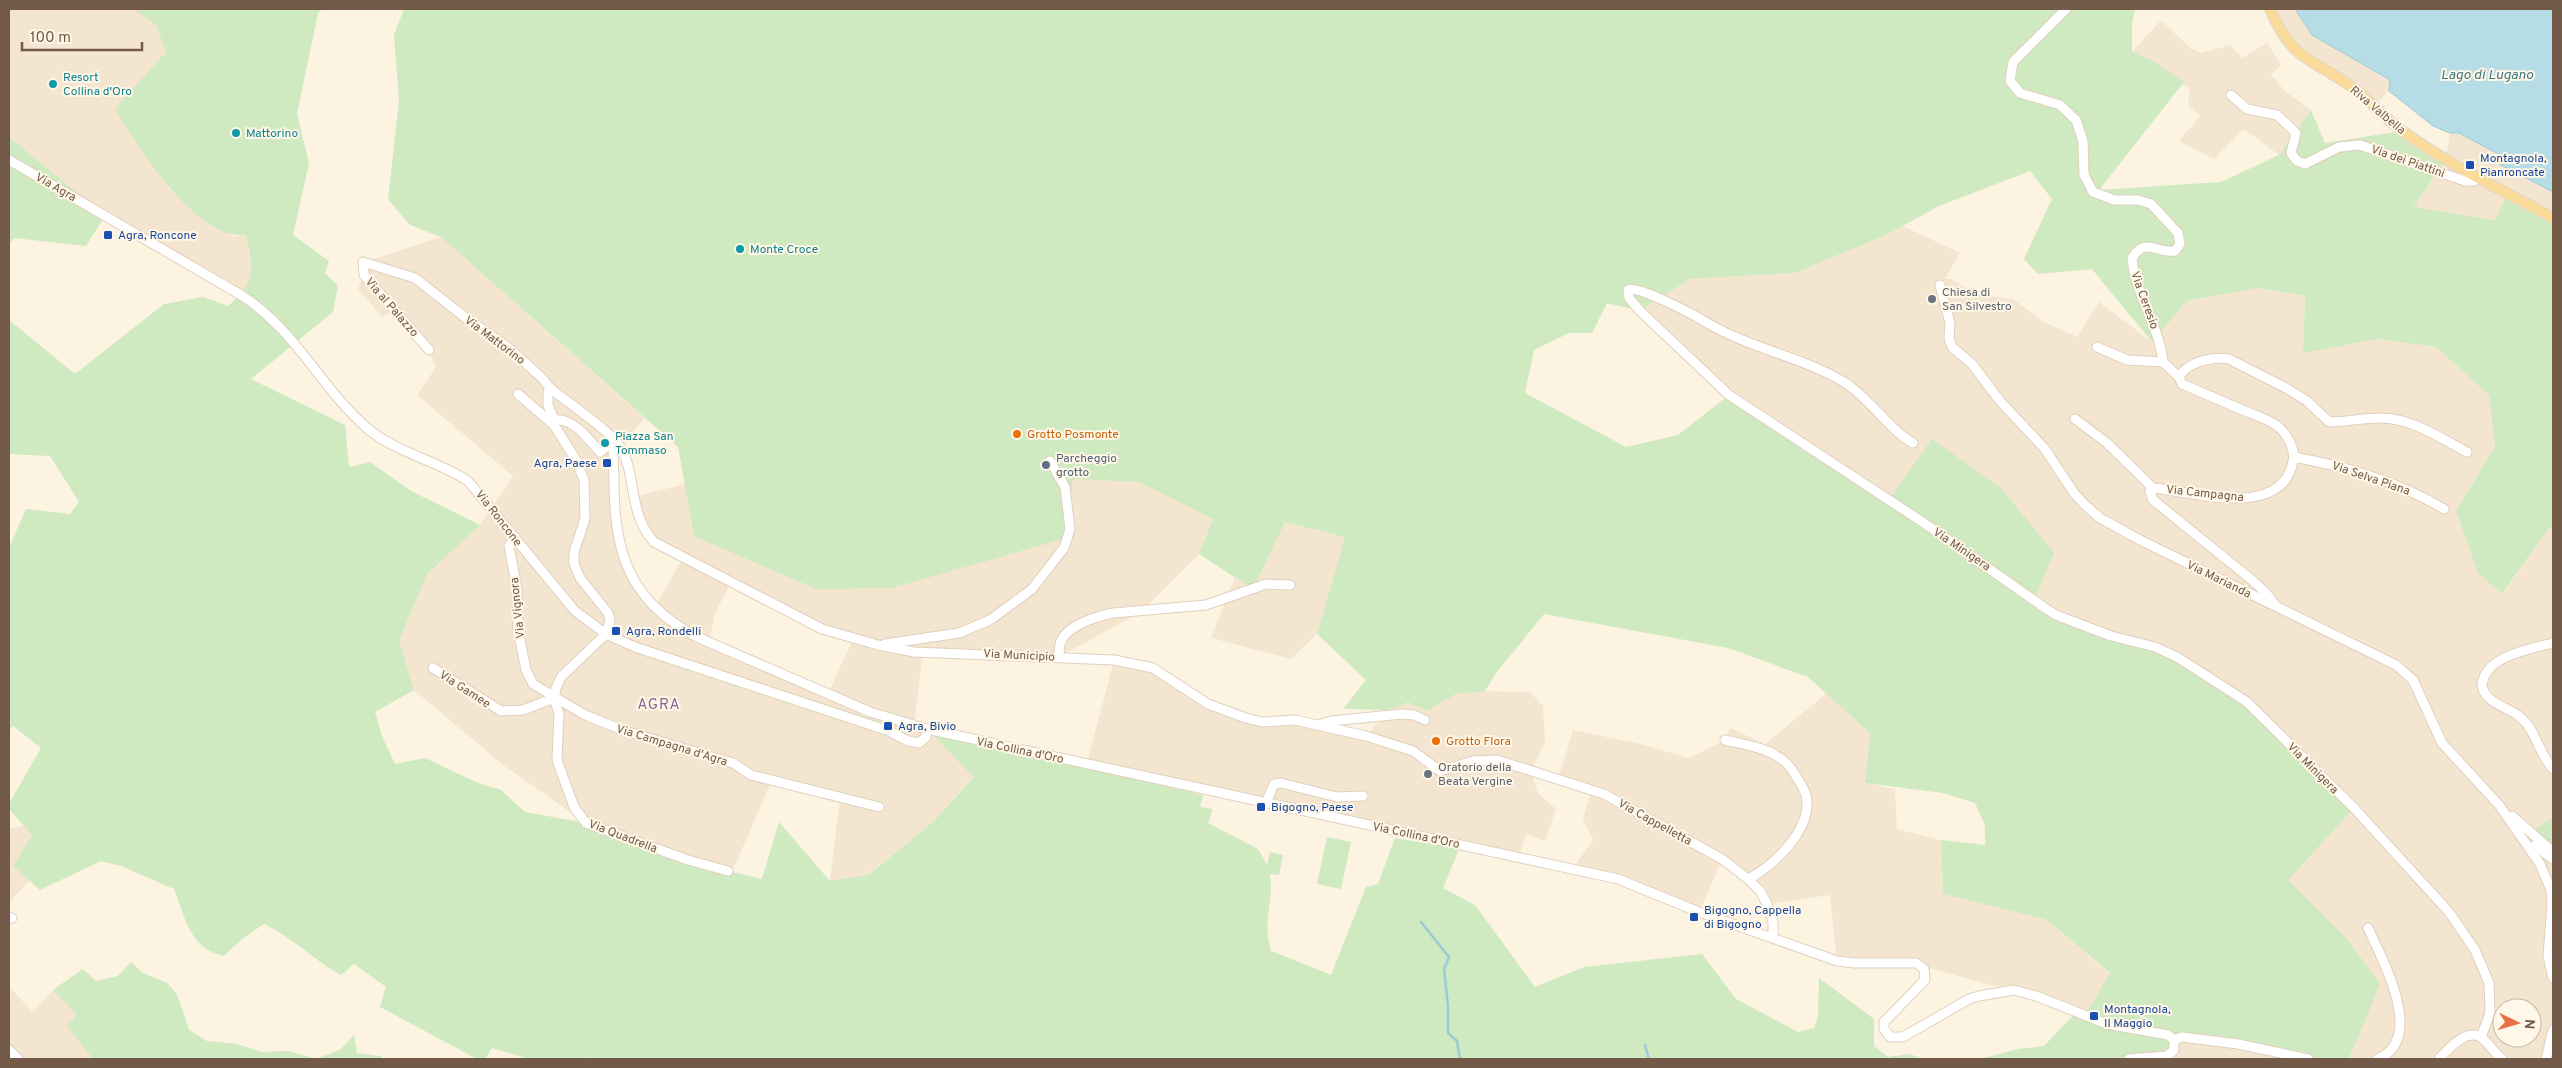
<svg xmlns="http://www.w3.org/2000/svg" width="2562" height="1068" font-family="Overpass,sans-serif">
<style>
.residential{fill:#f4e5d0;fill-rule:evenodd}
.green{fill:#cfe9c0}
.water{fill:#b6dce5;stroke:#9ccbd7}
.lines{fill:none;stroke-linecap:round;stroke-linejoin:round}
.stream{stroke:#9ccbd7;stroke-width:2.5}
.minor-casing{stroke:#e0cfbd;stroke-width:11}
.major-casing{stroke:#ddd7d3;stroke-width:12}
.minor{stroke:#fff;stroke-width:9}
.major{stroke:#fbdb99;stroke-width:10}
.culture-dot{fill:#0f9aa8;stroke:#fff7e7;stroke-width:2}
.transit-dot{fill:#1a4fb4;stroke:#fff7e7;stroke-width:2}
.worship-dot{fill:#6b7280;stroke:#fff7e7;stroke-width:2}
.food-dot{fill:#e8710a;stroke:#fff7e7;stroke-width:2}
.service-dot{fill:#5c6f8a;stroke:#fff7e7;stroke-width:2}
.labels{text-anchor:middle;stroke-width:4;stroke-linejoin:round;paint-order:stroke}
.culture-label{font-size:12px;fill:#0d838f;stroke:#fff7e7;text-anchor:start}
.street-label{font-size:12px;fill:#735948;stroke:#fff7e7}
.transit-label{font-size:12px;fill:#164399;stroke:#fff7e7;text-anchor:start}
.worship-label{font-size:12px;fill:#5b616d;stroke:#fff7e7;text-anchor:start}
.food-label{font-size:12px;fill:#c56008;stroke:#fff7e7;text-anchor:start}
.service-label{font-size:12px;fill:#4e5e75;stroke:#fff7e7;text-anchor:start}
.water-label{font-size:14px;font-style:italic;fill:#417987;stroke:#fff7e7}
.quarter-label{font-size:15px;letter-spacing:1px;fill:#886397;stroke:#fff7e7}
</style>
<rect width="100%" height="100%" fill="#fcf3e1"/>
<!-- residential -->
<g class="residential">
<polygon points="9,9 134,9 156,25 166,52 169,188 199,216 234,236 246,235 252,274 241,295 102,214 9,137"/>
<polygon points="2270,9 2295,9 2312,35 2390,81 2389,91 2374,105 2304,59"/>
<polygon points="2161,20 2190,48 2201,53 2231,45 2242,58 2267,43 2281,65 2271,75 2285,91 2311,110 2279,155 2244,129 2214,159 2179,141 2200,116 2188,105 2190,88 2132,52"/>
<polygon points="2450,133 2459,133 2501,156 2498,163 2553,192 2553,218 2508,194 2495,220 2414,207 2446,158"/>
<path d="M 1903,226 L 1960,253 L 1945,279 L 1952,279 L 1976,294 L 2013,299 L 2044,322 L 2077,337 L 2099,302 L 2152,342 L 2187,301 L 2257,288 L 2305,296 L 2303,353 L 2378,339 L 2436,347 L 2489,395 L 2495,446 L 2456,511 L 2478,573 L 2503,594 L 2549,528 L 2553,527 L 2553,757 L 2545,760 L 2553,769 L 2553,1059 L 2349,1059 L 2361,1029 L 2347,939 L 2287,880 L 2354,808 L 2056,615 L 2036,596 L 2001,488 L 1932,440 L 1888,501 L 1724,391 L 1640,311 L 1690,279 L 1795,273 L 1886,235 ZM 2502,1008 L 2532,1008 L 2532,1038 L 2502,1038 Z"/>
<path d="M 441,237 L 645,418 L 612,455 L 621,549 L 655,607 L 684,556 L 654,542 L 634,497 L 685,484 L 694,536 L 1073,479 L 1139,482 L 1213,519 L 1199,554 L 1141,612 L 1059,657 L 923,652 L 914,726 L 927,729 L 974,776 L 933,822 L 867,875 L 830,881 L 840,797 L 772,780 L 735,865 L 728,871 L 586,823 L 503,765 L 414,690 L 399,641 L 427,574 L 480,525 L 513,476 L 417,395 L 436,367 L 426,346 L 394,310 L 382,317 L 358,289 L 368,261 ZM 732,581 L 853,639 L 828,694 L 709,643 L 715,613 Z"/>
<polygon points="1285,522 1345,537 1317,634 1291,659 1211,638 1235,577 1253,589"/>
<polygon points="1114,660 1142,664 1208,704 1246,718 1295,720 1365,736 1390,710 1408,701 1427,711 1456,694 1485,691 1530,692 1543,706 1545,742 1531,771 1538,793 1556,809 1545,841 1526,834 1519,857 1253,800 1088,759"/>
<polygon points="1827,693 1870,733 1865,783 1895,789 1897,829 1941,840 1943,893 2047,920 2110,974 2085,1015 2079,1009 1922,966 1837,961 1830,895 1767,904 1760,891 1722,860 1699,912 1618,879 1573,868 1593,840 1583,820 1591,790 1558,779 1573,730 1640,744 1689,758 1725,740 1730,728 1765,744"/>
<polygon points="24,826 32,835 14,866 30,880 9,902 9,829"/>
<polygon points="9,987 33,1012 53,990 77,1015 93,1059 9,1059"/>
<polygon points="2182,1037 2308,1059 2129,1059"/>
</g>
<!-- green -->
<g class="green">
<path d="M 134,9 L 322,9 L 318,13 L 297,114 L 309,163 L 293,235 L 329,261 L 325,273 L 338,286 L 333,312 L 251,379 L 345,425 L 349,467 L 370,462 L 411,491 L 480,525 L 427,574 L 399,641 L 414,690 L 375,712 L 382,736 L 395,764 L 425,758 L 478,783 L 501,790 L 525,812 L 586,823 L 728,871 L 762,879 L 779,822 L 830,881 L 868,875 L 933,822 L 974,777 L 927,729 L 1203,795 L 1200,807 L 1213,809 L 1208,823 L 1258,849 L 1267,865 L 1270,852 L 1283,855 L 1279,875 L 1270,874 C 1274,902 1262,921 1271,951 L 1331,975 L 1366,887 L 1378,884 L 1395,838 L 1459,849 L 1443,888 L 1475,905 L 1535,987 L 1584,967 L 1702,954 L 1736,999 L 1798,1032 L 1814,1028 L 1818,1016 L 1819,978 L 1874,1019 L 1874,1046 L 1888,1057 L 1910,1054 L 1922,1059 L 593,1059 L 586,1057 L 584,1059 L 529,1059 L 492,1048 L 485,1059 L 477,1059 L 380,1007 L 386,987 L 354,964 L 341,975 C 312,959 295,939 264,924 L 242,939 L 224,956 C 189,948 186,919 174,889 L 121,866 L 101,861 L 40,890 L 13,866 L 32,835 L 9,809 L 9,804 L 41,748 L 13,726 L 9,731 L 9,548 L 26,509 L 70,514 L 79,502 L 50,456 L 9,454 L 9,320 L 75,374 L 164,304 L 203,297 L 228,306 C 258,280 252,270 246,235 C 196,240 138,147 115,109 L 166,52 L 156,25 Z"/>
<polygon points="404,9 2135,9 2132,24 2132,52 2153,61 2184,82 2099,190 2221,182 2279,155 2311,110 2325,143 2402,131 2446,158 2414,207 2495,220 2508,193 2553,218 2553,527 2549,528 2502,594 2478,573 2456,511 2495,446 2489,395 2436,347 2378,339 2303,353 2305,296 2257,288 2187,301 2152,342 2092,269 2038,274 2024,259 2052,199 2030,171 1939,206 1886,235 1795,273 1690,279 1640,311 1607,303 1592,333 1569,333 1534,350 1525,393 1626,447 1678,435 1729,395 1888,501 1932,439 2001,488 2054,553 2036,596 2045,608 2056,615 2155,647 2247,702 2354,808 2288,880 2347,939 2380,984 2349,1059 2308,1059 2182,1037 2171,1054 2129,1059 1980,1059 2018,1049 2044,1046 2079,1009 2085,1015 2110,973 2047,920 1943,894 1941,840 1985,845 1985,825 1975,803 1943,793 1865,783 1870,733 1808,677 1728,648 1544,614 1496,673 1485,691 1456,694 1427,711 1408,702 1390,710 1343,709 1366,680 1317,634 1345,537 1285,522 1253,589 1199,554 1213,519 1139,482 1073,479 1063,539 892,588 816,589 694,536 678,447 441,237 410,225 388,199 399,100 394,35"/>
<polygon points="9,137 105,216 86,246 14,238 9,244"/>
<polygon points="2553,818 2553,846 2532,831"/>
<polygon points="1327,837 1351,842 1341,889 1317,884"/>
<polygon points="131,962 143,973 167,983 177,994 189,1030 207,1041 237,1044 262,1052 288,1051 317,1059 341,1049 354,1035 357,1053 381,1056 382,1059 93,1059 67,1026 77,1015 53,990 83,969 96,981 118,976"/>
</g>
<!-- water -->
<polygon class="water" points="2295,9 2553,9 2553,192 2497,163 2500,155 2459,133 2450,133 2433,126 2389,91 2390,80 2312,35"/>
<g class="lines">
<!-- stream -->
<g class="stream">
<polyline points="1421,922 1449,957 1444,969 1448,1006 1448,1033 1457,1041 1460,1059"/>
<polyline points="1645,1045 1649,1059"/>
</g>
<!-- minor casing -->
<g class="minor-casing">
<g id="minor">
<path d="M 2066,9 L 2013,62 L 2010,81 L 2020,93 L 2060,105 L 2076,120 L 2083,141 L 2084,175 L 2093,192 L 2114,200 L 2138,200 L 2151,204 L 2178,233 L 2180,244 L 2175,251 C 2155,254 2147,236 2132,258 C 2135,294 2159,325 2163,362 L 2127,360 L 2097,347"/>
<polyline points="2231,95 2247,109 2277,115 2296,133 2291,153 2297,161 2305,164 2339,147 2360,145 2465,181 2474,181 2480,177"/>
<path d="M 9,160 L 241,295 C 298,332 319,386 367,428 C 396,453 436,460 468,481 L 575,611 L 606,634 L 635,647 L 889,731 L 908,741 L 919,743 L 926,737 L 927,729"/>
<polyline points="1940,285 1950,323 1949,338 1952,347 1972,364 2000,401 2045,449 2074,493 2085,505 2100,518 2140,540 2396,665 2413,680 2442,743 2499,805 2540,864 2551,890 2552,905 2548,956 2553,978"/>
<path d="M 429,350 L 364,275 L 363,262 L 415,278 L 462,315 L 510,349 L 542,378 L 550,388 C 568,403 611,431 621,448 C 637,477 628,514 654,542 L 822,629 L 878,645 L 914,652 L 1114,660 L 1153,668 L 1208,704 L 1246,718 L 1262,722 L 1295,720 L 1366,736 L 1413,751 L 1440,771 L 1473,761 L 1497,760 L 1604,794 L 1722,859 L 1748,879 L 1760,891 L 1767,904 L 1773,922 L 1773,938"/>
<path d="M 2163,362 L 2179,377 L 2182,384 C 2203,393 2224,402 2245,411 C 2255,415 2267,419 2276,425 C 2286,432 2296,449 2293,461 C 2283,520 2194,492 2153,488 L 2150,491 L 2153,500 L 2252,580 L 2266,593 L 2276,606"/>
<path d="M 2179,377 C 2187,362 2213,356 2229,359 L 2286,388 L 2307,401 L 2328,421 L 2333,422 C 2349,421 2364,418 2380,418 C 2412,418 2440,438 2467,452"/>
<polyline points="548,392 548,405 554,420"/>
<polyline points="518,394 554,425"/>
<polyline points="2075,419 2107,443 2153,488"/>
<path d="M 614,440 C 612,454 614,467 614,482 C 614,553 630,602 697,637 L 870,712 L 927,729 L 1618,879 L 1699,912 L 1837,961 L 1855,963 L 1916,963 L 1924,969 L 1925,980 L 1884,1022 L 1884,1029 L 1890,1037 L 1903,1037 L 1969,999 L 1979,996 L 2014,990 L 2039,997 L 2107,1024 L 2168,1035 L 2174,1040 L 2174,1050 L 2167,1056 L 2129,1059"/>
<path d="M 614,440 L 600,452 C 589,440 573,417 554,420 L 554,425 L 576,460 L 584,480 L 585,519 L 574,552 L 574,564 L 580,578 L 608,613 L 610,620 L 606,634 L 561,677 L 556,688 L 554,698 L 559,714 L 557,760 L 574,807 L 586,823 L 688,860 L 728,871"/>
<path d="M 1913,443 C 1887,428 1870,398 1844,382 C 1800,356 1748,348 1704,321 C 1692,314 1638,285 1628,290 L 1629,298 L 1640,311 L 1729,395 L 1924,523 L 2045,608 L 2056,615 L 2111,636 L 2155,647 L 2177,657 L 2247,702 L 2354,808 L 2449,912 L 2475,950 L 2489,983 L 2490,1013 L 2481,1037"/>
<path d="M 2294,457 C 2347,467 2397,481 2444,509"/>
<polyline points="515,537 509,546 517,589 518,630 526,670 533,684 585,715 625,731 733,763 751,775 879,807"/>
<path d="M 2553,643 C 2530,649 2484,656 2482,686 C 2486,704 2507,706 2520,717 C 2536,730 2539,754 2553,769"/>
<polyline points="885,644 959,633 990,620 1032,589 1064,548 1070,529 1065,487 1050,461"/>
<path d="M 1059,657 C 1059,652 1059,646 1061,641 C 1068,625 1098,616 1113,613 L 1206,605 L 1266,584 L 1290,585"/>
<polyline points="433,668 501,711 523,710 554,698"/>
<polyline points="1321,724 1331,721 1402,714 1414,715 1425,720"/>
<path d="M 1725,740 C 1742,744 1764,747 1780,758 C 1787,763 1793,770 1797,778 C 1802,785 1807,793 1807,802 C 1808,833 1773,866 1748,879"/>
<polyline points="1266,803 1274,784 1281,783 1337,797 1363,796"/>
<polyline points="2512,816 2553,852"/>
<polyline points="2530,847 2535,846 2553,859"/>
<polyline points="9,918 12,918"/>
<path d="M 2368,928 C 2382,959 2427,1040 2377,1059"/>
<polyline points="2174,1040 2182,1037 2238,1044 2308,1059"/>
<polyline points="9,1050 18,1059"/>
<path d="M 2439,1059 C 2448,1049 2467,1027 2482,1038 C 2489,1044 2495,1053 2502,1059"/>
<polyline points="2546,1059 2553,1030"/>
</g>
</g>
<!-- major casing -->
<g class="major-casing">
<path id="major" d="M 2270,9 C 2294,64 2313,58 2356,90 C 2373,103 2387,121 2405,133 C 2451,166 2504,191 2553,218"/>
</g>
<!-- minor -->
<use href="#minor" class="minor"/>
<!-- major -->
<use href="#major" class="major"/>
</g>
<!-- markers -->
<g class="culture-dot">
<circle cx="53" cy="84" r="5"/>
<circle cx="236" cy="133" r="5"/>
<circle cx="740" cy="249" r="5"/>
<circle cx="605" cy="443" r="5"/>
</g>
<g class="transit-dot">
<rect x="2465" y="160" width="10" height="10" rx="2.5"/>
<rect x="103" y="230" width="10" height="10" rx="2.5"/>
<rect x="602" y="458" width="10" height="10" rx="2.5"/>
<rect x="611" y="626" width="10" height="10" rx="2.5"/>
<rect x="883" y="721" width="10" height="10" rx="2.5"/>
<rect x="1256" y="802" width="10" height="10" rx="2.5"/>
<rect x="1689" y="912" width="10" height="10" rx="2.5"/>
<rect x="2089" y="1011" width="10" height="10" rx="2.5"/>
</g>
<g class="worship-dot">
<circle cx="1932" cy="299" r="5"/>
<circle cx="1428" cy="774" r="5"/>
</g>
<g class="food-dot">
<circle cx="1017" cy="434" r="5"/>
<circle cx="1436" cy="741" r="5"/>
</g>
<circle class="service-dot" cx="1046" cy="465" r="5"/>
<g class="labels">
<!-- culture labels -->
<g class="culture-label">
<text x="63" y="81">Resort<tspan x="63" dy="14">Collina d'Oro</tspan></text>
<text x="246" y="137">Mattorino</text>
<text x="750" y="253">Monte Croce</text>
<text x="615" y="440">Piazza San<tspan x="615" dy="14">Tommaso</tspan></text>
</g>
<!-- street labels -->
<g class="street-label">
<text transform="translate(2378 110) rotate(40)" y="4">Riva Valbella</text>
<text transform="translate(2408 161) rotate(19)" y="4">Via dei Piattini</text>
<text transform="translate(56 187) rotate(30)" y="4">Via Agra</text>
<text transform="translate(2145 300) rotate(70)" y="4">Via Ceresio</text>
<text transform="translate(392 307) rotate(49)" y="4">Via al Palazzo</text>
<text transform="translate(495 340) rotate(37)" y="4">Via Mattorino</text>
<text transform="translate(2371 478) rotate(19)" y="4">Via Selva Piana</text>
<text transform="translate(2205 493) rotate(6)" y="4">Via Campagna</text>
<text transform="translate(499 518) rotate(52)" y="4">Via Roncone</text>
<text transform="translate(1962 549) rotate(34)" y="4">Via Minigera</text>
<text transform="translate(2219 579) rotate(26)" y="4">Via Marianda</text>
<text transform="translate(517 608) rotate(-96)" y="4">Via Vignora</text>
<text transform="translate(1019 655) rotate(3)" y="4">Via Municipio</text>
<text transform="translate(465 689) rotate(33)" y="4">Via Gamee</text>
<text transform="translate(672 745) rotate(17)" y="4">Via Campagna d'Agra</text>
<text transform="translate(1020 750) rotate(12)" y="4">Via Collina d'Oro</text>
<text transform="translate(2313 768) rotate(45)" y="4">Via Minigera</text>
<text transform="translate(1655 822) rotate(29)" y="4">Via Cappelletta</text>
<text transform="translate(1416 835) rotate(12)" y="4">Via Collina d'Oro</text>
<text transform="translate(623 836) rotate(21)" y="4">Via Quadrella</text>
</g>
<!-- transit labels -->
<g class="transit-label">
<text x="2480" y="162">Montagnola,<tspan x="2480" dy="14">Pianroncate</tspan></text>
<text x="118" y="239">Agra, Roncone</text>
<text x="597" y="467" text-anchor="end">Agra, Paese</text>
<text x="626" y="635">Agra, Rondelli</text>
<text x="898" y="730">Agra, Bivio</text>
<text x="1271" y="811">Bigogno, Paese</text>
<text x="1704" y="914">Bigogno, Cappella<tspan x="1704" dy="14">di Bigogno</tspan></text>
<text x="2104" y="1013">Montagnola,<tspan x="2104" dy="14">Il Maggio</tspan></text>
</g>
<!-- worship labels -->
<g class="worship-label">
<text x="1942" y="296">Chiesa di<tspan x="1942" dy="14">San Silvestro</tspan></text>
<text x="1438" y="771">Oratorio della<tspan x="1438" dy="14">Beata Vergine</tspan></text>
</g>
<!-- food labels -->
<g class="food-label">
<text x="1027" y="438">Grotto Posmonte</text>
<text x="1446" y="745">Grotto Flora</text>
</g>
<!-- service labels -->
<g class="service-label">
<text x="1056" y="462">Parcheggio<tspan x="1056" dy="14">grotto</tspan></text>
</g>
<!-- water labels -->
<g class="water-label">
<text x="2487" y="79">Lago di Lugano</text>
</g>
<!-- quarter labels -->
<g class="quarter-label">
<text x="659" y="709">AGRA</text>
</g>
</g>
<!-- border -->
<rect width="2562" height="1068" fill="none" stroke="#735948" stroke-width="20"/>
<!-- north arrow -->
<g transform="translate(2517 1023) rotate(95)"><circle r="24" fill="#fff7e7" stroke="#c7b8a7"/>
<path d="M0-4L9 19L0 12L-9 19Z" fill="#e77045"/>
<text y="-8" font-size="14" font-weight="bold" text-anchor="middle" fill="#735948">N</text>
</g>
<!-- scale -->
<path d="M22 42v8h120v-8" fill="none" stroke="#735948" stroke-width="2.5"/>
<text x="30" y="42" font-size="15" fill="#735948" stroke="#fff7e7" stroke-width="4" paint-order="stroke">100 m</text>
</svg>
